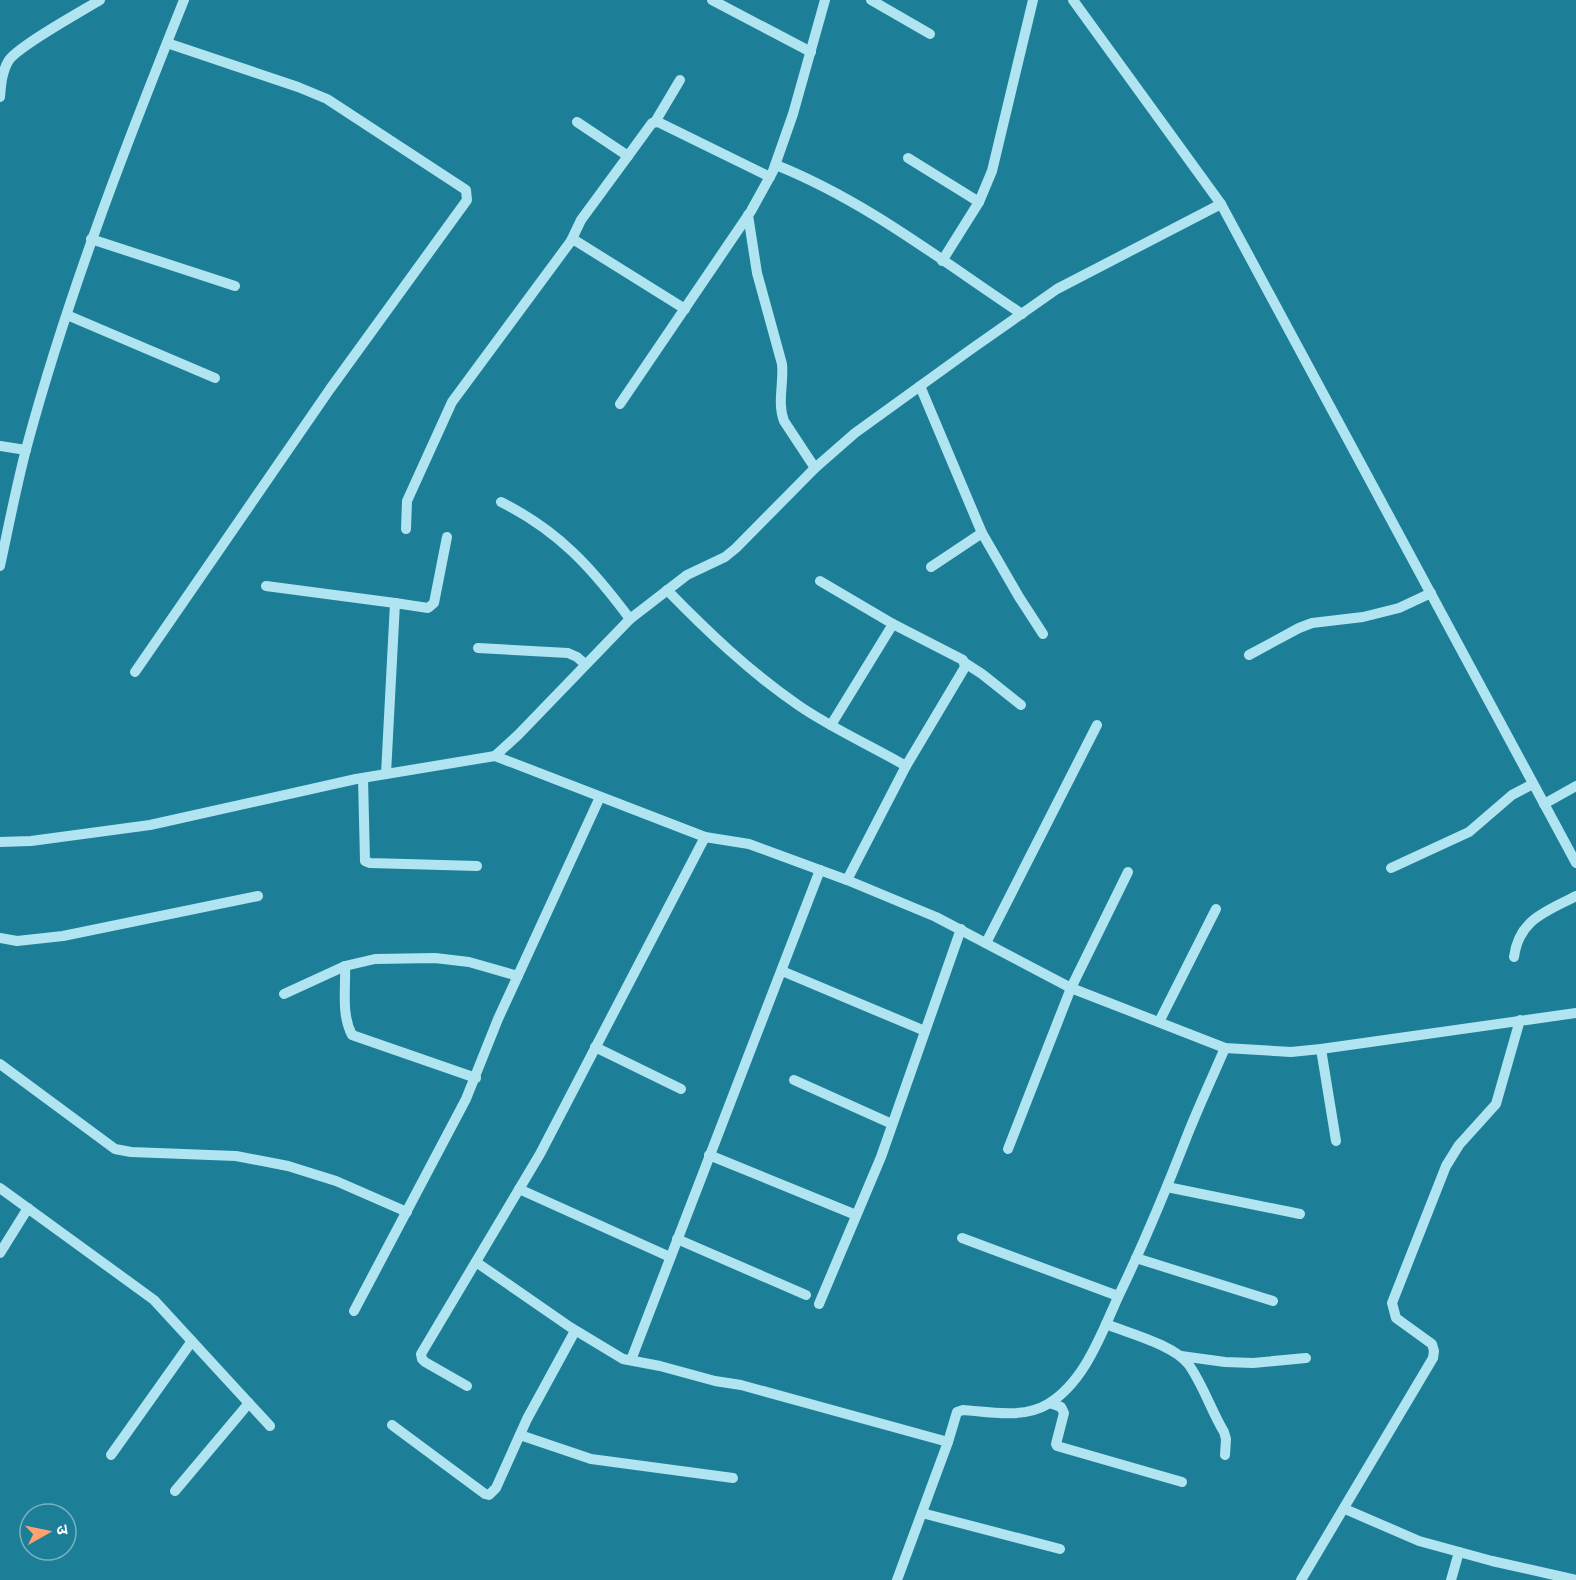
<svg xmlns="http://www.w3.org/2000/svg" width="1576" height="1580" font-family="Manrope,'Noto Sans Devanagari',sans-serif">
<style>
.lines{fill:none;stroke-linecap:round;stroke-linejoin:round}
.minor{stroke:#b0e4f0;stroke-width:10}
</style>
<rect width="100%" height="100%" fill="#1c7e97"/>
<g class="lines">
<!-- minor -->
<g class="minor">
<polyline points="712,0 811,52"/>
<polyline points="871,0 930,34"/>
<polyline points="1073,0 1221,204 1576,863"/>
<path d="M 0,97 C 1,85 2,71 9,60 C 20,45 82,11 100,0"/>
<polyline points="577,122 628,156 652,123 658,122 770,177"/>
<polyline points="655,122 680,80"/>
<polyline points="908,158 979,202"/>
<path d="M 776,165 C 866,201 942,261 1022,314"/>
<path d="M 748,215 L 757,273 L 782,364 C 784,383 777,403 784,421 L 815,468"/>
<polyline points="91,239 235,286"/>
<polyline points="571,241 581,220 628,156"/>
<polyline points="942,261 979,202 992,171 1033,0"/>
<polyline points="67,315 215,378"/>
<polyline points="920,386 982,533 1019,597 1043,634"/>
<polyline points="620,404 751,211 773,171 793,114 825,0"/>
<polyline points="0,446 26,450"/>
<path d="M 501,502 C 559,531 592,568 630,619"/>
<polyline points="406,529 407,501 452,402 571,241 576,241 685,309"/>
<path d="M 0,566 C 9,525 17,482 28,442 C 69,291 126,145 184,0"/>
<polyline points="931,567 982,533"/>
<polyline points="820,581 893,624 963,660 965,667 906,766 847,880"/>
<polyline points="266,586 395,603"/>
<path d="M 667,590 C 708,632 750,672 798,705 C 831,728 870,745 906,766"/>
<polyline points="478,648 568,653 577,657 585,664"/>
<polyline points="1249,655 1299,628 1312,623 1363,617 1399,608 1431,593"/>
<polyline points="965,663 982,674 1021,705"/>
<polyline points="135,672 330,389 467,200 466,190 327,99 298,87 167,43"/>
<polyline points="831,725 893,624"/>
<polyline points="495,756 518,735 630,619 687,575 725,557 736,548 815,468 855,433 970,350 1057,289 1221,204"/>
<polyline points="386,774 395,603 428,608 434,603 447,537"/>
<polyline points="363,778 365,861 370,863 477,866"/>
<polyline points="1544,804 1576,786"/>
<polyline points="0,842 31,841 150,825 356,779 495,756 705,837 749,844 847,880 936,917 1071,988 1225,1048 1291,1052 1321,1049 1576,1013"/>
<polyline points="1391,868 1469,832 1512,795 1533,784"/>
<polyline points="0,938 17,941 63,936 258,896"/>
<polyline points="986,943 1097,725"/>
<path d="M 1514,957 C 1519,919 1546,912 1576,896"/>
<path d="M 345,966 C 346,989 341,1014 352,1035 L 476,1078"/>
<polyline points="782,971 925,1031"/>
<polyline points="284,994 345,966 375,959 435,958 469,962 518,976"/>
<polyline points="1159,1022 1216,909"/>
<polyline points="595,1047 681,1089"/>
<polyline points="1321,1049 1336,1141"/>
<polyline points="0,1064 115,1149 131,1152 236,1156 288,1166 336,1181 407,1212"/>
<polyline points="794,1080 892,1124"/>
<polyline points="1008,1149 1071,988 1128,872"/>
<polyline points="709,1155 856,1215"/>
<polyline points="1167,1187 1300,1214"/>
<polyline points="0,1188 154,1300 270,1426"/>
<polyline points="519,1189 670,1257"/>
<polyline points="962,1238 1118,1296"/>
<polyline points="677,1239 806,1295"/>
<polyline points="0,1253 28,1208"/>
<polyline points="1136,1258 1273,1301"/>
<polyline points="476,1262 570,1327 623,1359 660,1366 715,1381 741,1385 948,1442"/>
<polyline points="819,1304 881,1157 961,929"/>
<polyline points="354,1311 466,1099 498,1019 600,797"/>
<path d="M 1106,1324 C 1128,1333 1175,1345 1189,1365 C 1203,1385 1211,1410 1224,1432 L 1226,1439 L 1225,1455"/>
<polyline points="1181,1356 1225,1362 1253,1363 1306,1358"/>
<polyline points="631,1360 820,870"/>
<polyline points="467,1386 425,1362 422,1359 421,1354 540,1154 705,837"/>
<polyline points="1050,1403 1061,1407 1064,1413 1056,1444 1057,1446 1182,1482"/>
<polyline points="392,1425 485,1494 489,1495 496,1488 527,1419 575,1331"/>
<polyline points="520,1435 591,1459 733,1478"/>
<polyline points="111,1455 192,1341"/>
<polyline points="175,1491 249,1403"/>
<polyline points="1345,1509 1419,1541 1492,1561 1576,1580"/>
<polyline points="922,1513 1060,1549"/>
<path d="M 897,1580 L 948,1442 L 957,1412 L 963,1410 C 990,1412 1023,1419 1048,1404 C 1085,1382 1102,1332 1119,1295 C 1144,1243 1166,1190 1187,1136 C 1199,1106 1212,1078 1225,1048"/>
<polyline points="1301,1580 1433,1358 1434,1351 1432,1344 1396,1318 1392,1303 1446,1166 1459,1145 1496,1104 1520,1020"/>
<polyline points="1451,1580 1459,1552"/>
</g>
</g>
<!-- north arrow -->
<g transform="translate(48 1532) rotate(81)"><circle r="28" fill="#1c7e97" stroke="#77b2c1" stroke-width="1.5"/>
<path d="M0-4.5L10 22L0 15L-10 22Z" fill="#ffa26f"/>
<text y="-9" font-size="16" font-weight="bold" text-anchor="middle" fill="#ffffff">उ</text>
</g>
</svg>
